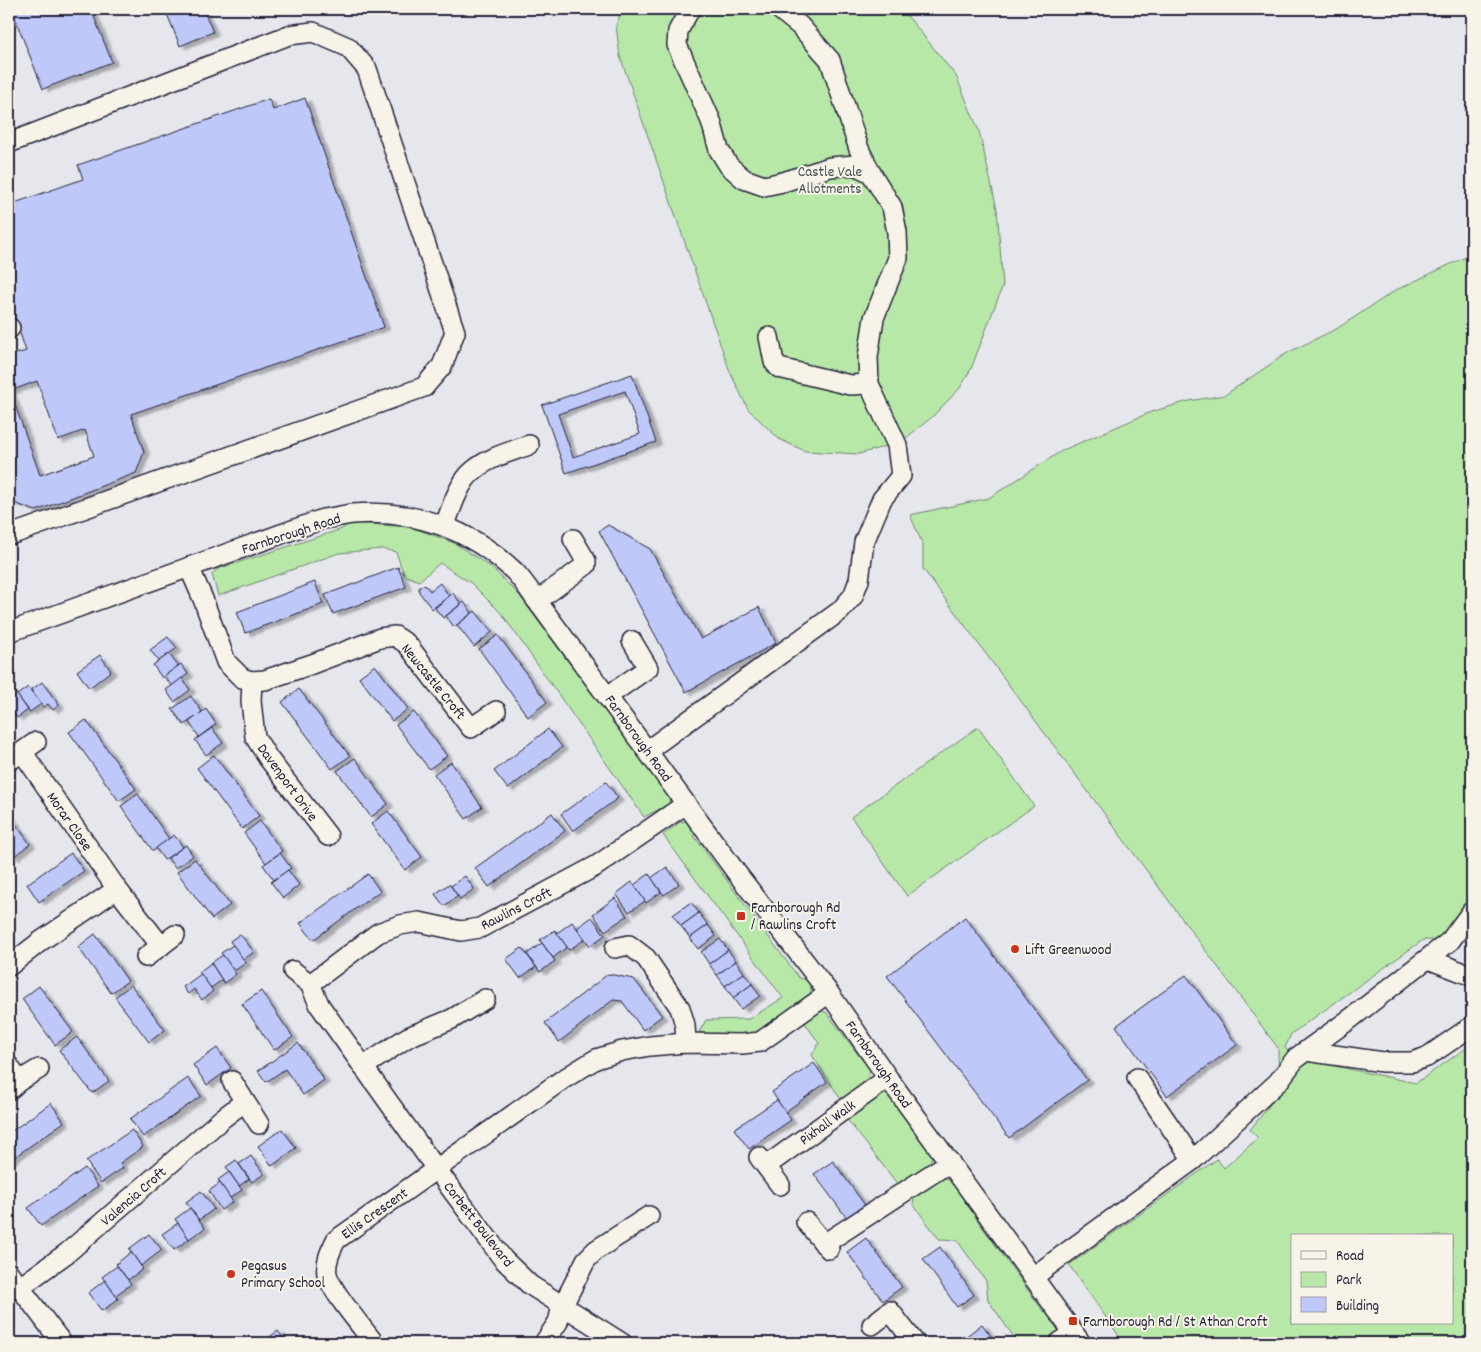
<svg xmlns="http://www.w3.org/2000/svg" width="1481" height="1352" font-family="Dekko,sans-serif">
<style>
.green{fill:#b8e8a7;stroke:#6d8571;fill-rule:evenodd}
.building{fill:#bec8f9;stroke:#22223b;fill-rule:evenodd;filter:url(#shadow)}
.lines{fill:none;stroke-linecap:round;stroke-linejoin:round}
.minor-casing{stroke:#22223b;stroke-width:22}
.minor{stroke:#f7f3e8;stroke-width:19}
.poi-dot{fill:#c8321e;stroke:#f7f3e8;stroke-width:2}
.labels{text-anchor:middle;stroke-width:4;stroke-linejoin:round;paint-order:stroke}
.park-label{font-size:15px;fill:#485456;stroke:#f7f3e8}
.street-label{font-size:15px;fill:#22223b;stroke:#f7f3e8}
.poi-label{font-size:15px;fill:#22223b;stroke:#f7f3e8;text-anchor:start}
</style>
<defs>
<filter id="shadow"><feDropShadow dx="5.5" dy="3" stdDeviation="1" flood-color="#0004"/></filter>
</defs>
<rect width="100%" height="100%" fill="#e6e6ed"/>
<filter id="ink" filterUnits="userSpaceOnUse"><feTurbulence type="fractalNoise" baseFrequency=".02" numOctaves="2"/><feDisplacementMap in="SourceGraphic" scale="10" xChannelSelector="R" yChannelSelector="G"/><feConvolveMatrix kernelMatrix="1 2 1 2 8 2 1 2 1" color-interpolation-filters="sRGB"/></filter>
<g filter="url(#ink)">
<!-- green -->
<g class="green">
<polygon points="622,9 898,9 910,19 956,76 979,131 997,209 1003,285 971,369 960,388 932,417 901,442 859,454 805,451 779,439 748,409 730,372 620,56 616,26"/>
<path d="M 1472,254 L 1472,941 L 1423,940 L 1291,1034 L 1285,1048 L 1296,1058 L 1416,1083 L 1472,1044 L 1472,1340 L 1459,1343 L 1124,1343 L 1069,1265 L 1217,1159 L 1224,1168 L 1258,1138 L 1250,1130 L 1279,1093 L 1278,1048 L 923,569 L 923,545 L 910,515 L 989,498 L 1063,450 L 1151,412 L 1189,401 L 1225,395 L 1287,353 L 1338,328 L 1396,290 ZM 1292,1236 L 1452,1236 L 1452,1323 L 1292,1323 Z"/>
<polygon points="350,523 411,527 454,543 491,567 519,595 620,731 626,732 670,793 669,804 644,817 502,614 471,583 440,563 419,581 404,575 396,552 382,549 339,553 218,596 212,574 218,569 342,529"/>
<polygon points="978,727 1034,806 907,896 851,817"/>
<polygon points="689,821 693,825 694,836 799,978 809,980 811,989 810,995 759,1034 740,1040 699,1032 706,1020 749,1019 783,998 663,835 680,822"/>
<polygon points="816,1011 826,1012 870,1070 868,1079 842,1101 812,1055 819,1043 803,1020"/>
<polygon points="878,1094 889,1095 932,1154 930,1166 899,1186 846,1118"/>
<polygon points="943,1178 951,1179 976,1212 976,1218 1043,1311 1051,1311 1059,1329 1056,1335 1047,1343 1018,1343 988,1300 986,1281 957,1240 939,1239 913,1204 915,1195"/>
</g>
<!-- building -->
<g class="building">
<polygon points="17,9 91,9 112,62 43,89 12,11"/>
<polygon points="165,9 203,9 213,32 180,46"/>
<path d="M 305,98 L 384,327 L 131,414 L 144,452 L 136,473 L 36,511 L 14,503 L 9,489 L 9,356 L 26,351 L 9,301 L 9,205 L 83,179 L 78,165 L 269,99 L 273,110 ZM 37,381 L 58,440 L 85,430 L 94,456 L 40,475 L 10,391 Z"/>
<path d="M 632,374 L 656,442 L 566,473 L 542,405 ZM 625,391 L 640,434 L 573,457 L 558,414 Z"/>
<polygon points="608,525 650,549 701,639 759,607 776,643 686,692 599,531"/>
<polygon points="398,567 406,587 333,614 325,595"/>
<polygon points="315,582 323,604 245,633 237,612"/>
<polygon points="440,583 449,596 432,609 419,592 419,587 423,585 426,586 430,591"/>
<polygon points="453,593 461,604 443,618 435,608"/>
<polygon points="464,602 472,613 454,627 446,616"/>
<polygon points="475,611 492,632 474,647 457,625"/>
<polygon points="498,635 547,702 528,717 479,649"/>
<polygon points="168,637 177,648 159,661 150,650"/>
<polygon points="169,654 178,666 162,678 153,665"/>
<polygon points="100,655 111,671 89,688 77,671"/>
<polygon points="181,664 188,674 172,686 164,676"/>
<polygon points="375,665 408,709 392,721 359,677"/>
<polygon points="182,678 190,690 174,702 166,690"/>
<polygon points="42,682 59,705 53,710 48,704 43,707 31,690"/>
<polygon points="28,687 41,704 30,712 17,695"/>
<polygon points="299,689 350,756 332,769 282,702"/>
<polygon points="15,692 28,710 17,718 9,707 9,696"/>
<polygon points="191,696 202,712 184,725 172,709"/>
<polygon points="206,709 216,724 199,737 189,722"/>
<polygon points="414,712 447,756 429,769 396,725"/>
<polygon points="86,720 136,789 119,801 69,732"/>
<polygon points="212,728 223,743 206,755 195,740"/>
<polygon points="548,729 562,747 508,789 494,771"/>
<polygon points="214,755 259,816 242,829 197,768"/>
<polygon points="355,758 388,804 371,817 337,771"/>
<polygon points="451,762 482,807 466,819 434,774"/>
<polygon points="606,782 618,798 573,831 561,814"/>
<polygon points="138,794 169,839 153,851 121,806"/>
<polygon points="388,811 422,857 405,870 371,824"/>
<polygon points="552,813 565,831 489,887 475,868"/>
<polygon points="9,815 30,844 13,857 9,852"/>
<polygon points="260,821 282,851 266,863 244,833"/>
<polygon points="174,835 183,847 164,860 156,848"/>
<polygon points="186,845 193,856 175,868 168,858"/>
<polygon points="71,853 84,871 39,902 27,884"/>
<polygon points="280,853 291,868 274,880 263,865"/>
<polygon points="195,859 230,905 212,919 177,872"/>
<polygon points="667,867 679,884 664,895 651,878"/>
<polygon points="288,870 299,885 283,898 271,882"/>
<polygon points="368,874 380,891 313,940 300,923"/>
<polygon points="649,874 661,892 646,903 634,885"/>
<polygon points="465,876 474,889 460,899 451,886"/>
<polygon points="632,882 645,901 629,912 616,894"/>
<polygon points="449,884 458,896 444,906 435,894"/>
<polygon points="615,898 627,916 605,931 593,914"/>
<polygon points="691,902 699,913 681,926 673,915"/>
<polygon points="699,913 708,925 690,938 681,926"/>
<polygon points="592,917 605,935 590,946 577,928"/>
<polygon points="965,917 1087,1080 1009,1138 887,976"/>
<polygon points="572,922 585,939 569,950 557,933"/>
<polygon points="708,925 716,936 698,949 690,938"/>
<polygon points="555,930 567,947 553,958 540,940"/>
<polygon points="95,934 128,981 111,993 78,947"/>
<polygon points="240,934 254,952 243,960 230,941"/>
<polygon points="720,939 728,950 709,964 701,952"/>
<polygon points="542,943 555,961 540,972 527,954"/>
<polygon points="233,945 246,963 234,971 221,953"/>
<polygon points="522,948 536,967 520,978 506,959"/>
<polygon points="728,950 736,961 717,975 709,964"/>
<polygon points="223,955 236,974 224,983 211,963"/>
<polygon points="736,961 744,973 725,986 717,975"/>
<polygon points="211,963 222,980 211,988 199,972"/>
<polygon points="744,973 752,984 733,998 725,986"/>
<polygon points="201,974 213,991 202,1000 194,989 188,994 183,987"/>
<polygon points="608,974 634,979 662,1016 643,1030 622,1001 613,1000 559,1042 545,1023"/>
<polygon points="1186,975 1237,1045 1167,1096 1116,1026"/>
<polygon points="752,984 760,996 741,1009 733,998"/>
<polygon points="131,985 165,1030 149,1042 115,997"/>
<polygon points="39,986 73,1032 55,1045 22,999"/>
<polygon points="261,991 293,1037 274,1050 242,1004"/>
<polygon points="77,1037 109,1081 92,1093 59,1050"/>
<polygon points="298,1043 324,1080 303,1095 285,1069 266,1082 258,1071"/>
<polygon points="217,1048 231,1068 207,1085 193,1065"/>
<polygon points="814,1063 827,1082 785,1112 772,1092"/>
<polygon points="188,1078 201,1096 143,1137 130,1119"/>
<polygon points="777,1100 791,1120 749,1149 734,1129"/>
<polygon points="51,1103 64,1122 9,1161 9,1133"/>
<polygon points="282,1129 296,1148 272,1166 258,1146"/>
<polygon points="132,1130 143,1147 120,1163 123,1168 101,1183 86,1161"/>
<polygon points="251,1156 264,1174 252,1182 239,1164"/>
<polygon points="236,1160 249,1179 239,1186 226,1167"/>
<polygon points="833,1161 867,1208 849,1221 814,1174"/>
<polygon points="85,1168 98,1186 41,1226 28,1208"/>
<polygon points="229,1172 242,1190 230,1198 218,1180"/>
<polygon points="220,1183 233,1202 221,1210 209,1191"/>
<polygon points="201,1191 214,1209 199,1220 186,1202"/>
<polygon points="190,1208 205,1228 189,1239 175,1219"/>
<polygon points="178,1223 189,1239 174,1250 162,1234"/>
<polygon points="149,1234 162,1250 141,1266 129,1249"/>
<polygon points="866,1238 902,1287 883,1301 847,1252"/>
<polygon points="940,1247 974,1295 957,1307 923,1259"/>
<polygon points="131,1252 143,1269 128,1280 116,1264"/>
<polygon points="117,1266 131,1284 116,1295 102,1277"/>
<polygon points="105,1280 118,1299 102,1311 88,1293"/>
<polygon points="982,1324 996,1343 968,1343 964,1338"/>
<polygon points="278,1331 287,1343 261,1343"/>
</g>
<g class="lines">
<!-- minor casing -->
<g class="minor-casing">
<g id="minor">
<polyline points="690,9 678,31 677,45 711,121 719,150 729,166 744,179 764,186 783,182 830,167 855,165 871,173"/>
<polyline points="9,143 289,35 313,32 348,47 367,69 455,332 442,366 424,387 13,534 9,532"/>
<polyline points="9,329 10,328"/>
<polyline points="769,337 774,362 779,368 850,385 869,384"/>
<path d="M 445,525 C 451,509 459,482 473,471 C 489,457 510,452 529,445"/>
<polyline points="189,567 203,599 226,662 242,678 252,681 251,701 255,737 268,758 328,836"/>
<polyline points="537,601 586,565 586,561 573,539"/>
<path d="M 9,632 L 323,519 C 333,518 343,515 353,514 C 414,509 470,529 514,571 C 522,579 530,591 537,601 L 736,872 L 829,993 L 888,1078 L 1081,1343"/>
<polyline points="252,681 265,680 312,664 380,638 395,636 407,644 471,728 496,711"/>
<polyline points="608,696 648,668 632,641"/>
<polyline points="648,750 840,611 853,596 859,580 864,542 882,499 901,476 897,445 869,384 868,357 874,318 898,258 897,232 892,207 871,173 859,149 830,60 800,26 779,9"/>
<polyline points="23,753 117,889 161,946"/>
<polyline points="9,761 36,742"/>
<polyline points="615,948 629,945 646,958 680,1008 685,1025 686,1043"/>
<polyline points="146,957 175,935"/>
<polyline points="1428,959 1472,976"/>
<polyline points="9,966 41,941 117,889"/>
<polyline points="293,971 310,984 320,1006 437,1170 503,1259 530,1285 622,1343"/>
<polyline points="310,984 378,933 400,925 419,922 461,931 480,928 596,866 686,804"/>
<polyline points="1306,1051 1383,1062 1412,1062 1427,1057 1472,1026"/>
<polyline points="9,1066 19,1081"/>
<polyline points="363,1067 408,1037 452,1019 485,999"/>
<polyline points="1137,1078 1193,1160"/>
<polyline points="232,1081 259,1124"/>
<polyline points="9,1090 19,1081 39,1069"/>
<polyline points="759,1157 780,1185"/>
<polyline points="766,1166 888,1078"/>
<polyline points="806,1222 829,1249"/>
<polyline points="824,1244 950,1162"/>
<polyline points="9,1273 62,1343"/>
<polyline points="1033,1277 1193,1160 1278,1082 1296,1058 1350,1019 1450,941 1472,911"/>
<polyline points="20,1287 67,1253 223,1118 244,1102"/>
<polyline points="872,1325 890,1311 915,1343"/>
<path d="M 374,1343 C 362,1327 331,1291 327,1274 C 325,1262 331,1250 336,1240 L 562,1080 L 596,1059 L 622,1051 L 650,1046 L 686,1043 L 742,1044 L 760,1042 L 829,993"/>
<polyline points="544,1343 558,1322 562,1307 586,1260 596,1250 649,1216"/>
<polyline points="1059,1343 1074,1333"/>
</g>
</g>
<!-- minor -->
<use href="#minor" class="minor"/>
</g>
</g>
<!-- markers -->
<g class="poi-dot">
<rect x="736" y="911" width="10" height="10" rx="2.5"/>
<circle cx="1015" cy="949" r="5"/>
<circle cx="231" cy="1274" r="5"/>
<rect x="1068" y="1316" width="10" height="10" rx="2.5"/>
</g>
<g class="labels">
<!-- park labels -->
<g class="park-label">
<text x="830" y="176">Castle Vale<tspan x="830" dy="17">Allotments</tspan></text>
</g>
<!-- street labels -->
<g class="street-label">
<text transform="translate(291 533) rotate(-18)" y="5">Farnborough Road</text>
<text transform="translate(434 681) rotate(51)" y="5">Newcastle Croft</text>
<text transform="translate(639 738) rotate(54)" y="5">Farnborough Road</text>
<text transform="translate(288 782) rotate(54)" y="5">Davenport Drive</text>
<text transform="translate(70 821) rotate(55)" y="5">Morar Close</text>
<text transform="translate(516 908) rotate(-27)" y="5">Rawlins Croft</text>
<text transform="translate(879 1064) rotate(55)" y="5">Farnborough Road</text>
<text transform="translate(827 1122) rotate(-36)" y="5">Pixhall Walk</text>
<text transform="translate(133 1196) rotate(-41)" y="5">Valencia Croft</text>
<text transform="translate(374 1213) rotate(-35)" y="5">Ellis Crescent</text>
<text transform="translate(479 1224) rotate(52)" y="5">Corbett Boulevard</text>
</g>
<!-- poi labels -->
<g class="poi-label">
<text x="751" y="912">Farnborough Rd<tspan x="751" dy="17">/ Rawlins Croft</tspan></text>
<text x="1025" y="954">Lift Greenwood</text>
<text x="241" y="1270">Pegasus<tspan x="241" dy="17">Primary School</tspan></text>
<text x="1083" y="1326">Farnborough Rd / St Athan Croft</text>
</g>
</g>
<!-- margin -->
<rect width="1481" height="1352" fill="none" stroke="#f7f3e8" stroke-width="30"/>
<rect x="15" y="15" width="1451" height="1322" fill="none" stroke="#22223b" stroke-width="2" filter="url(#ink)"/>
<!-- legend -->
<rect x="1291" y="1234" width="162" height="90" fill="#f7f3e8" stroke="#a29fa3"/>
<rect x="1301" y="1251" width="25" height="8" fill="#f7f3e8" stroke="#a29fa3"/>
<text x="1336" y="1260" font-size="15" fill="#22223b">Road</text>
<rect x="1301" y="1272" width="25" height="15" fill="#b8e8a7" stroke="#a29fa3"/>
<text x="1336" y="1284" font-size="15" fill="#22223b">Park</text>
<rect x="1301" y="1297" width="25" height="15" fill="#bec8f9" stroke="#a29fa3"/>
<text x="1336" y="1310" font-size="15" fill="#22223b">Building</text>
</svg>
